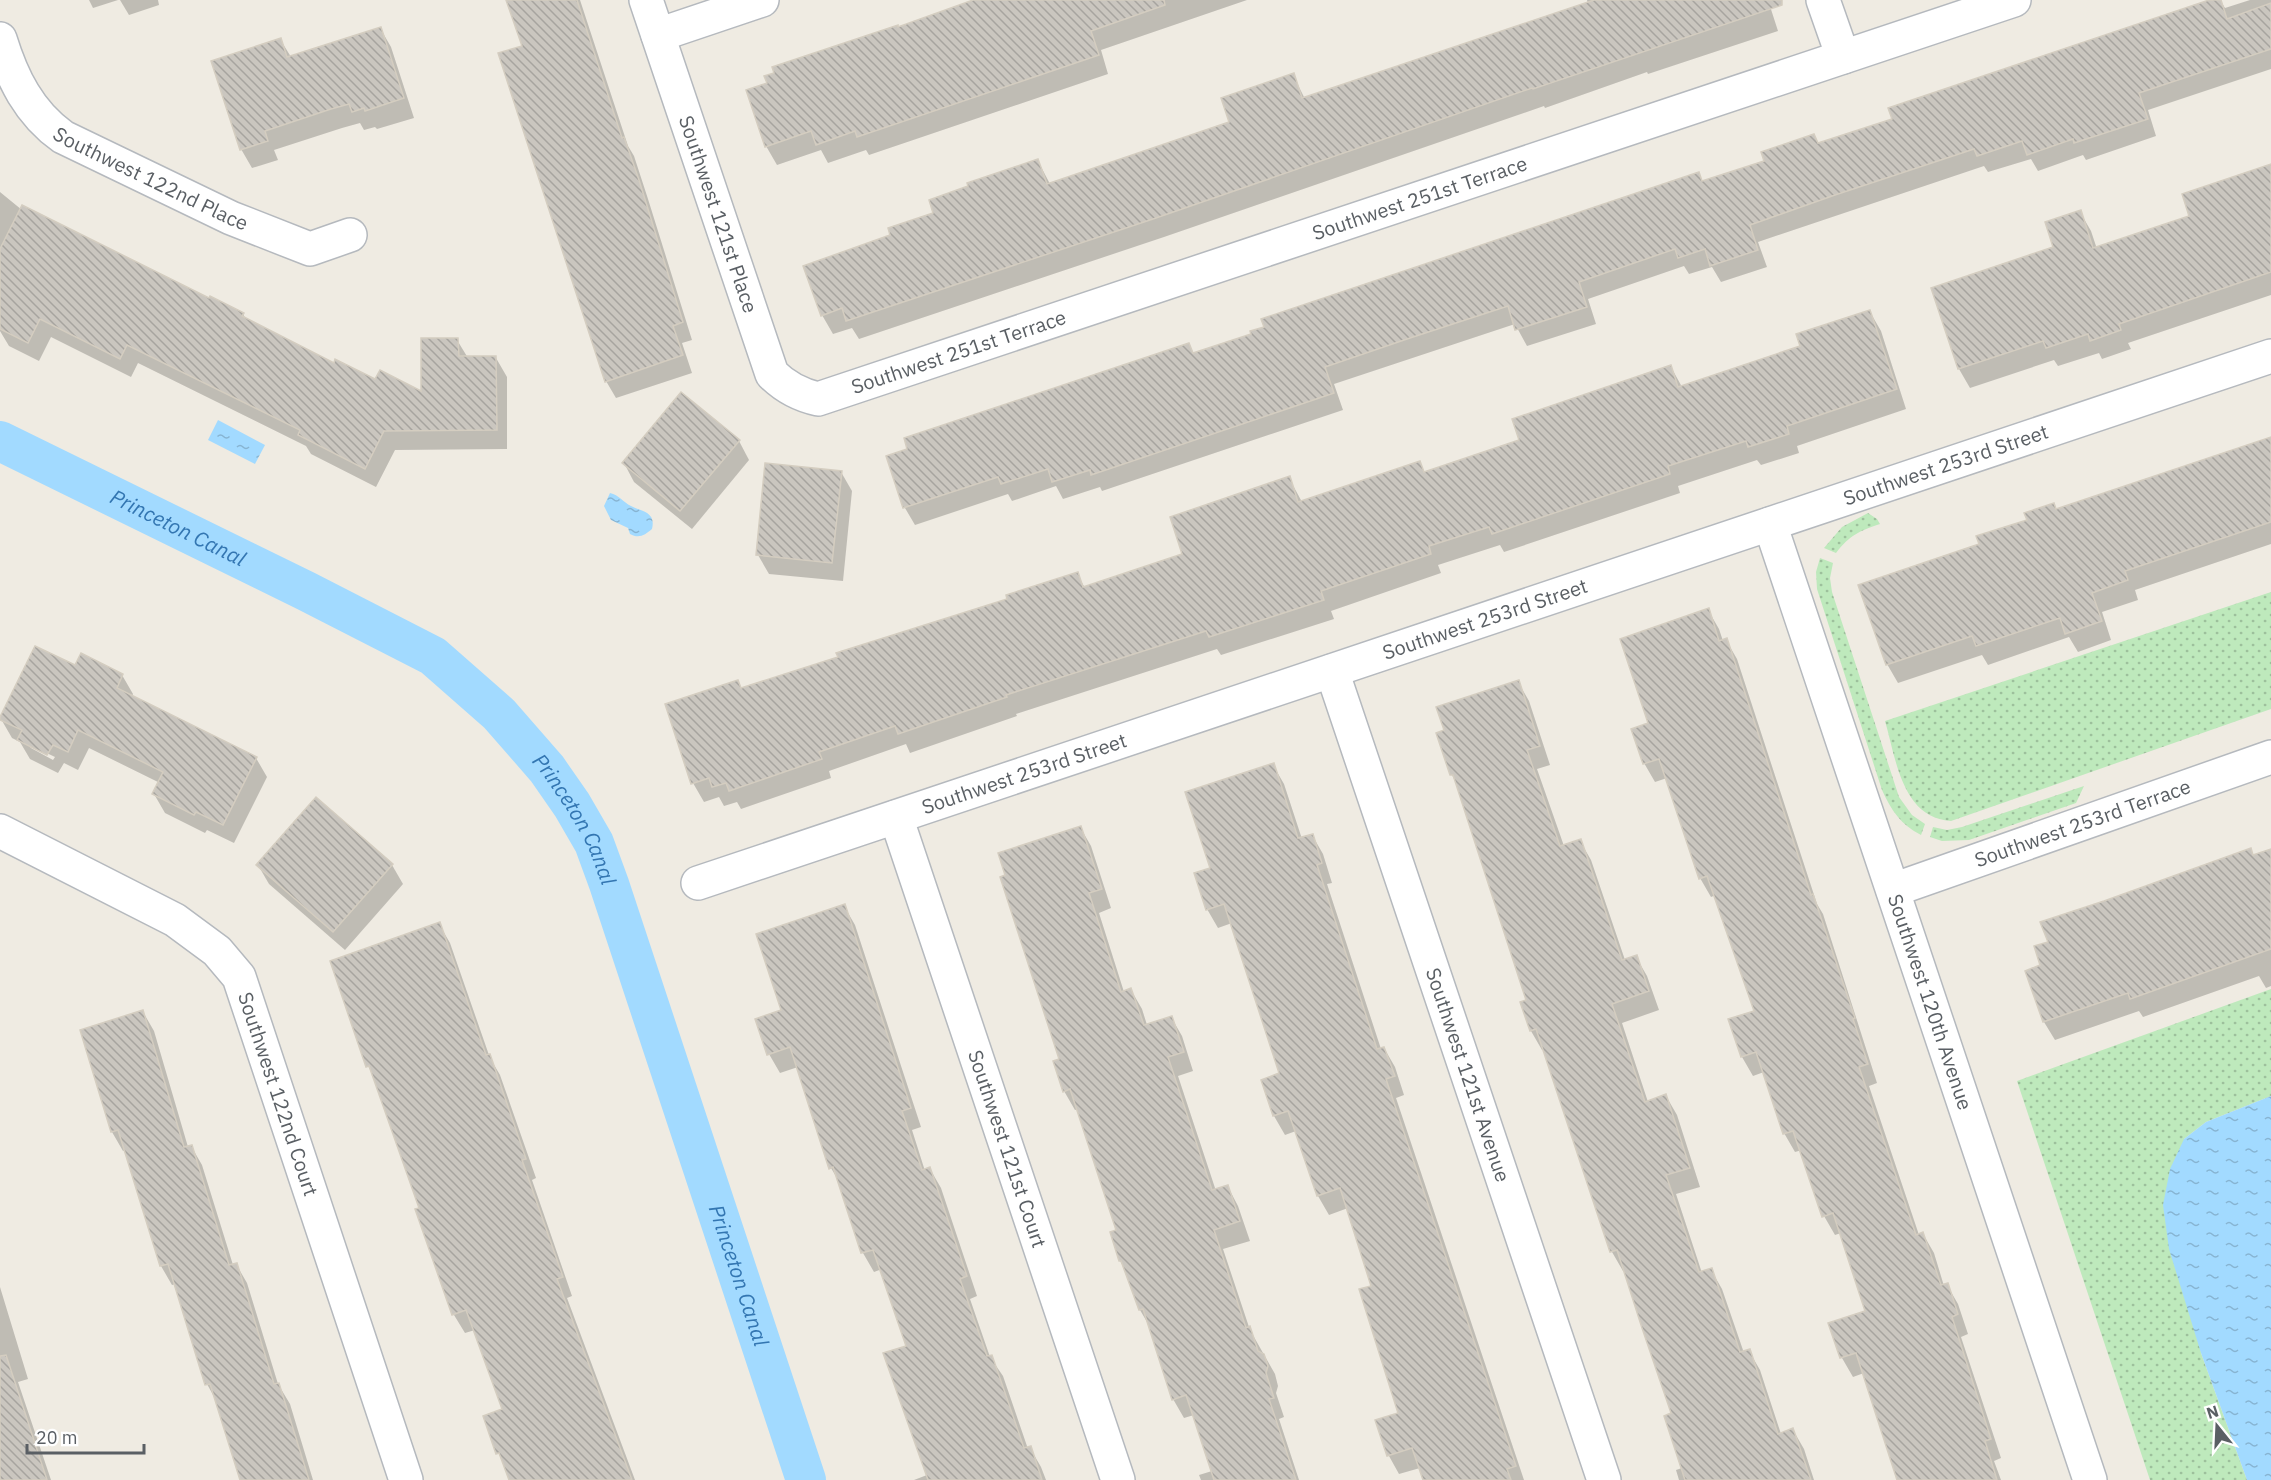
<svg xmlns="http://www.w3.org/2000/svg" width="2271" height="1480" font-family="'IBM Plex Sans',sans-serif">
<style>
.grass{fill:url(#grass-dots)}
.water{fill:url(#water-ripples)}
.shadow{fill:#0003;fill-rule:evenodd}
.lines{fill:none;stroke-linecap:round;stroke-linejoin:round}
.canal{stroke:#a2daff;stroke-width:40}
.building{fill:url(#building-back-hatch);stroke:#d4cdc0;stroke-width:1.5}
.minor-casing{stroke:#b5b9be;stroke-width:36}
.minor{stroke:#fff;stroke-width:33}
.labels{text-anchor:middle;stroke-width:4.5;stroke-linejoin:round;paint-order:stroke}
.street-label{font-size:20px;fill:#5a5f64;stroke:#fff}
.water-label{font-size:21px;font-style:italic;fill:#3376b2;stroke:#fff}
</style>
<defs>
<pattern id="grass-dots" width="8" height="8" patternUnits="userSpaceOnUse" patternTransform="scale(1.5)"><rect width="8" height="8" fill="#bee9bc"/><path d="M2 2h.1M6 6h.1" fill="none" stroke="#9dc09c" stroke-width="1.8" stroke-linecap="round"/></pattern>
<pattern id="water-ripples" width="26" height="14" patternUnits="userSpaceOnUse" patternTransform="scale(1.5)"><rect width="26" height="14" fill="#a2daff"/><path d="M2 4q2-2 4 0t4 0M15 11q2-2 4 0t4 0" fill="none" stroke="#87b4d2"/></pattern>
<pattern id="building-back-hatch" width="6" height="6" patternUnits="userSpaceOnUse" patternTransform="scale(1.5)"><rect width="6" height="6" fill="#cac6bf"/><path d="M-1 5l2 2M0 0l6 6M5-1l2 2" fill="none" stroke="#a7a49f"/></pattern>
</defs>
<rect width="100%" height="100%" fill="#efebe2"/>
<!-- grass -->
<g class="grass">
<path d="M 1868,513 L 1877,519 L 1880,524 C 1859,531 1850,535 1836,553 L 1824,548 L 1842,527 Z"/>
<path d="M 1820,558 L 1833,563 L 1830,578 L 1832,592 L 1899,797 L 1912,815 L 1925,824 L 1921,835 C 1901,825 1891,810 1882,790 L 1817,589 L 1816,572 Z"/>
<path d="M 2271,592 L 2271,709 L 1951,821 C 1902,818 1896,759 1885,721 Z"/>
<polygon points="2084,786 2076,803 1969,840 1942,841 1930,837 1933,827 1947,830 1962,827"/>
<polygon points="2271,989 2271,1096 2206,1122 2184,1139 2201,1353 2247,1480 2150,1480 2017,1081"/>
</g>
<!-- water -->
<g class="water">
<polygon points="218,420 265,445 255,464 208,440"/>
<path d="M 610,493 C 619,495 623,502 631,506 C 643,512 656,512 652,529 C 645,535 639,539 630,534 L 628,528 L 611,520 L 604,506 Z"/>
<polygon points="2271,1096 2271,1480 2247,1480 2201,1353 2169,1249 2163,1205 2170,1169 2184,1139 2206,1122"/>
</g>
<!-- shadow -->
<g class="shadow">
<polygon points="89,0 118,0 93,8"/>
<polygon points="120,0 158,0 159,5 129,15"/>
<polygon points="508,0 580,0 628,146 634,156 648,199 692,340 682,343 692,373 616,398 606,381 524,47"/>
<polygon points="981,0 1247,0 1101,50 1108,74 869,155 866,150 828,163 821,150 777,165 766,146 768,84 898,28"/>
<polygon points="1587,0 1768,0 1778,31 1648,74 1647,72 1545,108 1544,106 1164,237 859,339 852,328 833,334 822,315 892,236 1038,161 1050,184 1231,123 1293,75 1305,99 1588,4"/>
<polygon points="2213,0 2220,0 2225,8 2250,0 2271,0 2271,69 2148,110 2156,136 2086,160 2083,155 2038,171 2031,159 1988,172 1984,166 1758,242 1767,267 1721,282 1712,267 1689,274 1684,266 1588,299 1596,324 1527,346 1515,324 1334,384 1343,410 1102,491 1100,487 1063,499 1056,486 1012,501 1008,494 915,525 905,508 888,457 1189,345 1194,354 1253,335 1698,174 1703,182 1893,120"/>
<polygon points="380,28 391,47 414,118 377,129 375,127 364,130 360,123 342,128 274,150 278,160 252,168 241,149 280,39 291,57"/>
<polygon points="2271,166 2271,295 2128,343 2131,349 2102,359 2099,353 2058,366 2054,360 1970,388 1959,369 1933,289 2055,248 2080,212 2091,231 2097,249 2191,217"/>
<polygon points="0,192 22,210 210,300 243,314 247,321 334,365 376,381 423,393 457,340 468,358 496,358 507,377 507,449 395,450 376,487 311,454 306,446 138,363 131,377 51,337 39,361 9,346 0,331"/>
<polygon points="1870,312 1881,331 1906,409 1797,446 1799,453 1761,465 1757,460 1678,486 1680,493 1504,552 1500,545 1438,565 1441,573 1331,611 1334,619 1221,655 1217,649 1016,714 1017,716 910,753 906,744 829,771 831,778 741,809 737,802 724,806 719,797 704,802 693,783 737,681 742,689 1009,600 1077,574 1085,588 1184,555 1289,478 1302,502 1419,463 1425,473 1521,441 1671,367 1682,387 1802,347"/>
<polygon points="2271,439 2271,544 2135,590 2138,600 2102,612 2111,640 2078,652 2069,637 1988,665 1982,655 1898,683 1887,664 1980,545 2057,511"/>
<polygon points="739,441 749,460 692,529 634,482 624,463"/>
<polygon points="841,472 852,491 843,581 769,574 758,555"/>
<polygon points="1708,610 1719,629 1723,641 1726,640 1737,659 1817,904 1823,914 1877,1083 1869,1086 1919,1235 1923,1234 1934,1253 1944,1286 1947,1285 1958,1304 1968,1334 1961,1337 2001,1458 1994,1461 2001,1480 1900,1480 1864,1373 1853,1377 1842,1358 1830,1324 1867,1312 1841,1233 1835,1235 1824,1216 1802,1150 1795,1152 1784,1133 1764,1072 1753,1076 1742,1057 1730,1020 1755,1012 1716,895 1711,897 1700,878 1667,778 1655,782 1644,763 1650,724"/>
<path d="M 76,667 L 122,675 L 133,694 L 132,697 L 256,758 L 267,777 L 234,843 L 207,830 L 205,833 L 165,813 L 154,794 L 160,783 L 89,748 L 78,770 L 64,763 L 58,773 L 30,759 L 20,742 L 12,738 L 1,719 ZM 28,744 L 55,757 L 53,760 L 31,748 Z"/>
<polygon points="1518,682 1529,701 1550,765 1537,769 1564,846 1580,841 1591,860 1625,960 1636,957 1647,976 1659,1010 1622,1023 1648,1102 1666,1096 1677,1115 1700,1187 1676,1194 1702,1273 1711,1270 1722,1289 1744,1353 1749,1351 1760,1370 1781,1434 1793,1430 1804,1449 1814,1480 1679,1480 1676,1470 1682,1468 1673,1414 1625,1270 1623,1271 1612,1252 1544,1049 1542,1050 1531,1031 1522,1003 1528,1001 1457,785 1452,775 1446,731"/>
<polygon points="1273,765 1284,784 1302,839 1312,835 1323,854 1332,883 1327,884 1381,1049 1384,1048 1395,1067 1404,1095 1396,1098 1524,1480 1425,1480 1420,1468 1399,1474 1389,1456 1377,1421 1400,1414 1373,1287 1348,1208 1329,1215 1318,1196 1296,1131 1285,1135 1274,1116 1262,1081 1281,1074 1232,923 1218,928 1207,909 1212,869"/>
<polygon points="1080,827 1091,846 1111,908 1099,913 1124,992 1131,990 1142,1009 1147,1025 1171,1017 1182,1036 1193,1071 1178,1076 1216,1191 1228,1187 1238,1206 1250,1241 1223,1249 1250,1330 1275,1374 1278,1386 1276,1393 1284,1417 1279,1419 1299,1480 1201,1480 1199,1475 1212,1471 1194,1415 1184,1418 1173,1399 1150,1327 1140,1310 1126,1271 1120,1261 1118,1231 1078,1109 1075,1110 1064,1091 1061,1060"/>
<polygon points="2250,850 2254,856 2271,850 2271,986 2266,988 2259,976 2143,1017 2139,1011 2055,1040 2044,1022 2042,966 2050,943 2105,902"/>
<polygon points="258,865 392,865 403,884 345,950 269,884"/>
<polygon points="844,906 855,925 921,1127 912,1130 925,1171 930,1169 941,1188 977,1296 970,1299 990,1357 1003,1376 1028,1449 1030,1448 1041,1467 1046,1480 914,1480 927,1475 908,1347 882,1269 874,1272 863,1253 841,1185 831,1168 798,1067 780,1073 769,1054 783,1011"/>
<polygon points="439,924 450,943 490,1058 500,1075 536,1178 532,1180 572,1296 567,1298 635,1480 510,1480 484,1417 504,1410 475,1330 465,1333 454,1315 417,1210 421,1209 376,1080 368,1066"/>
<polygon points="143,1012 154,1031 188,1147 191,1146 202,1165 233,1265 236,1264 247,1283 278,1384 290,1404 313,1480 241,1480 218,1404 207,1384 176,1284 172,1285 161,1266 126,1150 123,1151 112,1132 82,1031"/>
<polygon points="0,1287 28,1379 18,1382 51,1480 0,1480"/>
</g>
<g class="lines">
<!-- canal -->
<path class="canal" id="s1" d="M 0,441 L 306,591 L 433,656 L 499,714 L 547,769 L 572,805 L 594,843 L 609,884 L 806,1480"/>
</g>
<!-- building -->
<g class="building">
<polygon points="506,0 577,0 622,138 624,137 639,180 683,322 673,326 683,355 605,382 498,53 522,46"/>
<polygon points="973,0 1164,0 1165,5 1091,31 1099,55 857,137 855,131 816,145 811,131 765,147 746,90 767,83 764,76 774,73 772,67 898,25 898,27"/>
<polygon points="1594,0 1782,0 1782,5 1533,89 1532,88 1153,219 846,321 842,308 821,316 803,266 890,235 888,228 933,213 929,200 968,186 967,183 1038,159 1047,184 1229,122 1221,98 1294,73 1302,98"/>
<polygon points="2209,0 2221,0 2227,19 2271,3 2271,49 2139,93 2148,119 2074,143 2073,139 2027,155 2022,141 1977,156 1974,149 1835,195 1750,225 1758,250 1710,266 1705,249 1678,258 1675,249 1579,282 1587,307 1515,330 1508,306 1410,338 1325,367 1334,393 1091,475 1090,470 1052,482 1048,469 1001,484 998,477 903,508 886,456 907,449 904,438 1189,343 1193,353 1251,334 1250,331 1264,327 1261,319 1699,172 1702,181 1764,161 1761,152 1814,134 1818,143 1892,119 1888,108"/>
<polygon points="381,27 404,98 365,111 364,108 352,112 349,104 331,109 265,131 268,141 240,150 211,61 281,38 287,57"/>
<polygon points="2271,164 2271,272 2119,324 2121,330 2090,341 2088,334 2046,348 2043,341 1958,369 1931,288 2053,247 2045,222 2081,210 2093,248 2189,216 2182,194"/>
<polygon points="22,205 209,298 210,296 244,313 242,316 334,363 335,359 375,379 380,370 421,391 421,338 458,338 459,356 496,356 497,430 384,431 365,469 298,435 300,430 127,345 120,359 40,319 28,343 0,329 0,249"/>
<polygon points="1870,310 1897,389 1787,426 1789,434 1748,447 1746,441 1668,466 1670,474 1492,534 1489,527 1429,546 1431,554 1321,591 1324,600 1209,637 1206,631 1006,695 1007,697 898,734 895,726 819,752 822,759 729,791 726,783 712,787 709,778 691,784 665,704 738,680 741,688 838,657 836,653 1007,599 1006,595 1078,572 1083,587 1182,554 1170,517 1290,476 1298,502 1420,461 1424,472 1519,440 1512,419 1671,365 1678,387 1800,346 1796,334"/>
<polygon points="681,392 740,440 680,511 622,463"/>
<polygon points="2271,437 2271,522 2125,571 2128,580 2092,593 2102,621 2065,634 2060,618 1976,646 1972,636 1886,665 1858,585 1979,544 1976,536 2027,520 2024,513 2054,503 2056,509"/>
<polygon points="765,463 842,471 832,563 756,555"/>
<polygon points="1709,608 1719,641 1727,638 1811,895 1813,894 1855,1018 1853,1019 1868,1064 1859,1067 1916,1235 1923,1232 1941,1285 1948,1283 1958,1314 1952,1317 1991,1439 1985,1441 1997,1480 1897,1480 1856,1353 1840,1358 1828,1323 1865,1311 1833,1213 1822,1217 1793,1131 1783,1134 1756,1052 1741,1057 1728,1019 1754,1011 1707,876 1699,879 1659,759 1643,764 1631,729 1648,723 1620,639"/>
<polygon points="35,646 75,665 81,653 123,674 117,688 257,757 223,825 196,812 194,815 152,794 163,772 78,730 68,752 53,745 47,755 17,740 22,730 0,720 0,717"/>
<polygon points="1519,680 1540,746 1527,750 1560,846 1581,839 1622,960 1637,955 1649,991 1612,1004 1645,1102 1666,1094 1690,1168 1666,1175 1699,1272 1712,1268 1740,1352 1750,1349 1778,1434 1793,1428 1811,1480 1685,1480 1664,1416 1671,1413 1642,1328 1617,1250 1610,1252 1536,1029 1530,1031 1520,1002 1526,1000 1453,775 1450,775 1436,733 1444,730 1436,707"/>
<polygon points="1274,763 1298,838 1313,834 1322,863 1317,865 1377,1049 1384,1047 1395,1076 1386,1079 1516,1466 1507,1469 1511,1480 1423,1480 1412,1448 1387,1456 1375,1420 1398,1413 1359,1289 1371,1286 1340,1188 1317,1196 1288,1111 1273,1116 1261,1080 1279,1073 1224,904 1206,910 1194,873 1210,868 1185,792"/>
<polygon points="316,797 393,864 333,932 256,865"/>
<polygon points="1081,826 1102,889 1089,893 1121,992 1131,988 1144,1025 1172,1016 1184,1052 1168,1057 1212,1190 1228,1185 1240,1221 1214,1230 1246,1328 1250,1326 1258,1351 1264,1354 1268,1366 1266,1373 1274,1398 1269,1399 1296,1480 1214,1480 1186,1395 1172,1400 1143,1309 1139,1310 1121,1261 1119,1261 1110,1232 1116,1230 1070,1089 1063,1092 1053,1061 1059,1059 1000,877 1005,875 998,853"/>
<polygon points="2251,848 2253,855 2271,849 2271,949 2130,999 2128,993 2043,1022 2025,971 2040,965 2034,946 2048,942 2040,922 2104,901"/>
<polygon points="845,904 911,1108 902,1111 922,1170 930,1167 967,1276 960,1279 987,1356 992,1355 1024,1448 1031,1446 1042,1480 928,1480 883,1353 906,1346 873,1250 861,1253 833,1167 829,1169 790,1047 767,1055 755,1019 781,1010 756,934"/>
<polygon points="440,922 486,1055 490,1054 526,1159 522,1160 563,1277 557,1279 632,1480 509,1480 499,1453 496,1454 483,1416 502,1409 466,1310 452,1315 415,1209 419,1208 369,1066 366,1067 330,961"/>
<polygon points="143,1010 184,1147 192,1145 229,1265 237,1263 274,1384 279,1383 309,1480 240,1480 210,1384 205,1385 168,1264 160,1266 118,1130 111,1132 80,1030"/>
<polygon points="6,1355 47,1480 0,1480 0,1356"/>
</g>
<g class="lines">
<!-- minor casing -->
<g class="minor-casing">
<g id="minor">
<path id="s2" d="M 646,0 L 772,374 C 785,387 800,395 818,399 L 2014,0"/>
<polyline points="1823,0 1843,57"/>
<polyline points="658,35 762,0"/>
<path id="s3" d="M 0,39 C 12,78 29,113 63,137 L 231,218 L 310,249 L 350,235"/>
<path id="s4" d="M 1770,524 L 2090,1480"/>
<path id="s5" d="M 1332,671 L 1604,1480"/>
<path id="s6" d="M 896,817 L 1118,1480"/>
<path id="s7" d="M 0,831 L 175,920 L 217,951 L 239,977 L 406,1480"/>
<path id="s8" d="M 698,883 L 2271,356"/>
<path id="s9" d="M 1893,890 L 2271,757"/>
</g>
</g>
<!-- minor -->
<use href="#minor" class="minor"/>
</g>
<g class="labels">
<!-- street labels -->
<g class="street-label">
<text dy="7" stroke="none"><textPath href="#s3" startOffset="216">Southwest 122nd Place</textPath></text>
<text dy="7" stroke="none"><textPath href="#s2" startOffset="1082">Southwest 251st Terrace</textPath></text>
<text dy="7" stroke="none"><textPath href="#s2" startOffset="226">Southwest 121st Place</textPath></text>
<text dy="7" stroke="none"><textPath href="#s2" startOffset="596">Southwest 251st Terrace</textPath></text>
<text dy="7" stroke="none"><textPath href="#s8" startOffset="1316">Southwest 253rd Street</textPath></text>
<text dy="7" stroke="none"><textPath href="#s8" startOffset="830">Southwest 253rd Street</textPath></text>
<text dy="7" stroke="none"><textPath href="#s8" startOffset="344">Southwest 253rd Street</textPath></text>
<text dy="7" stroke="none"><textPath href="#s9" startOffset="201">Southwest 253rd Terrace</textPath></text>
<text dy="7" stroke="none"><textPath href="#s4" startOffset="504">Southwest 120th Avenue</textPath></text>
<text dy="7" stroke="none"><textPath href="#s5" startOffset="426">Southwest 121st Avenue</textPath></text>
<text dy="7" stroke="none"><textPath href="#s7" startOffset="406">Southwest 122nd Court</textPath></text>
<text dy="7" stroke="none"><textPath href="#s6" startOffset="350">Southwest 121st Court</textPath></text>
</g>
<!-- water labels -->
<g class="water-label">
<text dy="7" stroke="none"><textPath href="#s1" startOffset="198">Princeton Canal</textPath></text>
<text dy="7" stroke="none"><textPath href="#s1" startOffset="702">Princeton Canal</textPath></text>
<text dy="7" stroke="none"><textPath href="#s1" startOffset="1188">Princeton Canal</textPath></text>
</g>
</g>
<!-- north arrow -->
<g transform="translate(2217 1426) rotate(342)" stroke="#ffffff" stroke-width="4.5" paint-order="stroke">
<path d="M0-4.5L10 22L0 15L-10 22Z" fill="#5a5f64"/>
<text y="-9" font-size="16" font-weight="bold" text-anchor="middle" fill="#5a5f64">N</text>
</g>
<!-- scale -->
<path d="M27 1444v9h117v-9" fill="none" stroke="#5a5f64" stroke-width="3"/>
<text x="36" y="1444" font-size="18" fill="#5a5f64" stroke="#ffffff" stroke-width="4.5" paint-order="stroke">20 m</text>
</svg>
